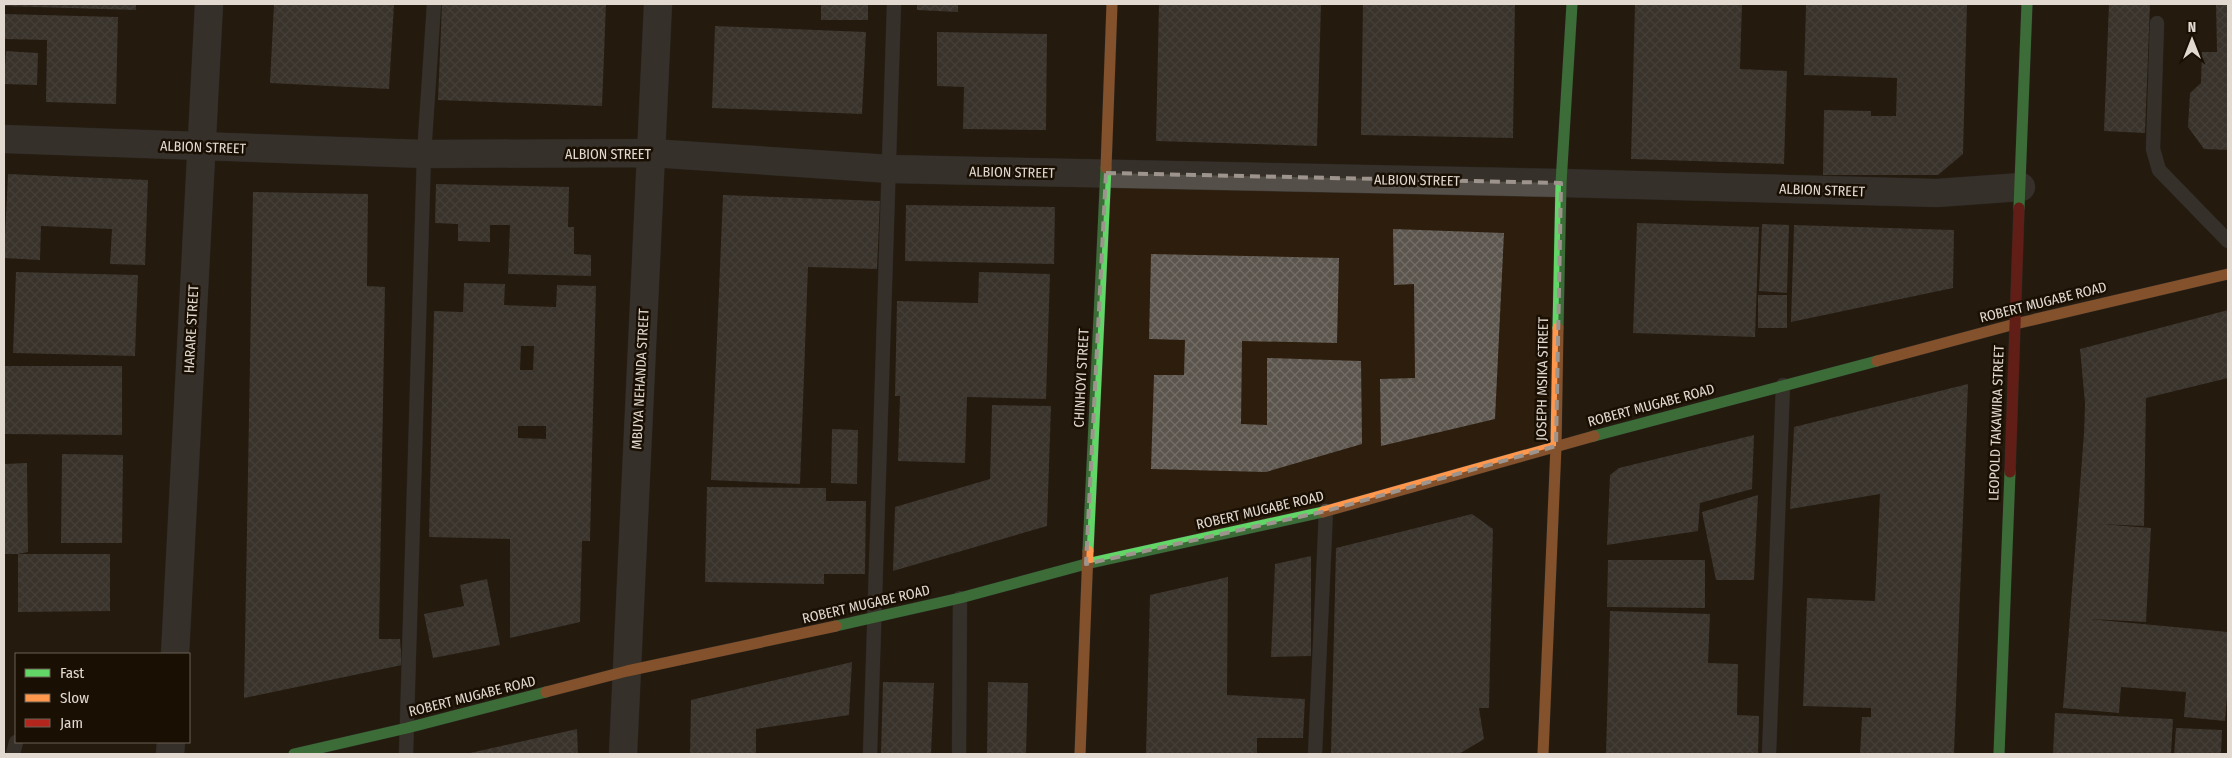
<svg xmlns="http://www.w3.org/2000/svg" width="2232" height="758" font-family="'Fira Sans Condensed',sans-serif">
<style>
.built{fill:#2d1d0c;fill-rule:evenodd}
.building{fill:url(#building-cross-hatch);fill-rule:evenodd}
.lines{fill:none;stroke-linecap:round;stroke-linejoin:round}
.lane-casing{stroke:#37332d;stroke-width:15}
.street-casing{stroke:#37332d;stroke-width:29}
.fast-casing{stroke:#37332d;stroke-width:12}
.slow-casing{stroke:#37332d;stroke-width:12}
.jam-casing{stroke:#37332d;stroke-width:12}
.lane{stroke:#554f49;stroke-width:14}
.street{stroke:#554f49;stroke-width:28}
.fast{stroke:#63d668;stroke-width:11}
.slow{stroke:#ff974d;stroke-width:11}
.jam{stroke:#b3261e;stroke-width:11}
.marked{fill:none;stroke:#9d958d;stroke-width:4;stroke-dasharray:10 6;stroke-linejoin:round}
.labels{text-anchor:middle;stroke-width:5;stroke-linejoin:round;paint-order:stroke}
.street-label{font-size:14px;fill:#e2d9d0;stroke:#1a0f03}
</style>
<defs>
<pattern id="building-cross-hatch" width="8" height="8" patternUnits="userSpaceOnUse" patternTransform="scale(1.25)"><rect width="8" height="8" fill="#5b554e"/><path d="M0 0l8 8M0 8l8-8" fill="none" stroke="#726d66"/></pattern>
</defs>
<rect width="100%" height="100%" fill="#1e1710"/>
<!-- built -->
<path class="built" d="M 4,4 L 2228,4 L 2228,754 L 4,754 ZM 16,654 L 189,654 L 189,742 L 16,742 Z"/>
<!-- building -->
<g class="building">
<polygon points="4,4 136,4 136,10 4,6"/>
<polygon points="274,4 394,4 389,89 270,83"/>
<polygon points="442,4 606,4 602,106 438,100"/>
<rect x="821" y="4" width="47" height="16"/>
<polygon points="917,4 958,4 958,12 917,10"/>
<polygon points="1159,4 1321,4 1317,146 1156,141"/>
<polygon points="1363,4 1515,4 1513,138 1361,135"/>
<polygon points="1635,4 1742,4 1740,69 1787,71 1784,164 1631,159"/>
<polygon points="1806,4 1967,4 1963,154 1938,175 1823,175 1824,110 1871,111 1871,116 1896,116 1897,78 1804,75"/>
<polygon points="2109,4 2150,4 2145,133 2104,131"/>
<polygon points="2216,4 2228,4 2228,150 2204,149 2188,127 2190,93 2201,83 2202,52 2217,52"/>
<polygon points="4,14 118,17 116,104 46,102 47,40 4,39"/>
<polygon points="715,26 866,32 862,114 712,108"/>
<polygon points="937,32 1047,34 1046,130 963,129 964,87 937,86"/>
<polygon points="6,51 38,53 37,85 4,84"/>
<polygon points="8,174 148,180 145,265 110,264 112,229 41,226 40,260 4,258"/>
<polygon points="436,184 569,187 568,227 574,227 574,254 591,255 591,276 508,274 510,225 490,225 490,242 458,241 458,224 435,223"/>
<polygon points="253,192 368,194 367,286 385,287 379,639 400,639 402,665 244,698"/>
<polygon points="723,195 880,201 877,269 808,267 800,484 711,480"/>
<polygon points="906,205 1055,207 1054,264 905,261"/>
<polygon points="1637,223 1759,227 1755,337 1633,333"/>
<polygon points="1762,224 1789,225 1787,293 1759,291"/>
<polygon points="1794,225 1954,230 1953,288 1791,322"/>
<polygon points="1393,229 1504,233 1495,419 1381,446 1380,379 1415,378 1414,284 1394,285"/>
<polygon points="1151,254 1339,258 1337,343 1242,341 1241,424 1267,425 1267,358 1361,361 1362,444 1266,472 1151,469 1154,375 1184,375 1185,340 1149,339"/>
<polygon points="16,272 138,275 135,356 13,353"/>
<polygon points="979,272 1050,274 1046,399 967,397 965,463 898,461 900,396 895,396 897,301 978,303"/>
<path d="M 464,283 L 505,284 L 504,305 L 556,307 L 557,285 L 596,286 L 590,541 L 582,541 L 580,622 L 510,638 L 510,539 L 429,537 L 434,311 L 463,312 ZM 521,346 L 534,346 L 533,370 L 520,370 ZM 518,426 L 546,426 L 546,439 L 518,438 Z"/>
<rect x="1758" y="295" width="29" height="33"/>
<polygon points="2228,310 2228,378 2146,398 2144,526 2100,524 2151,528 2146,622 2089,619 2228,632 2228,685 2225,721 2184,717 2186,692 2121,687 2119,713 2063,708 2084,433 2085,403 2080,349"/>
<polygon points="4,366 122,366 122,435 4,434"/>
<polygon points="1968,384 1954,754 1860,754 1862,717 1871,717 1871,708 1803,706 1807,598 1875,601 1880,494 1790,509 1794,427"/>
<polygon points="992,405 1051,406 1047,526 893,571 895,507 990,479"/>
<polygon points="832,429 858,430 857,484 831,483"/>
<polygon points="1754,435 1752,489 1700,503 1698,531 1607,545 1610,475 1619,468"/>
<polygon points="62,454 123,455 122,543 61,543"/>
<polygon points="27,463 28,552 18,554 110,554 110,611 18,612 18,554 4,554 4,464"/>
<polygon points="707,487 826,488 826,501 866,501 865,574 824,574 824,584 705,582"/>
<polygon points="1758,495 1754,580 1716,580 1702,512"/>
<polygon points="1472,514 1493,529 1489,708 1479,708 1484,739 1459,754 1331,754 1336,548"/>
<polygon points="1311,556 1311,656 1271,657 1275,564"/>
<polygon points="1608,560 1705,560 1705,608 1607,607"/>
<polygon points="1228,577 1227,695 1305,699 1303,738 1257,738 1257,754 1146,754 1150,595"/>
<polygon points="487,579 500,645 433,658 424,614 464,606 460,585"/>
<polygon points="1610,611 1710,614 1708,663 1738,664 1737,715 1759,716 1758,754 1606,754"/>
<polygon points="852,662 849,715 756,729 756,754 690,754 691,700"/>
<polygon points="883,682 934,683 931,754 881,754"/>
<polygon points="988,682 1028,683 1026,754 987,754"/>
<polygon points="2055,713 2173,719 2171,754 2053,754"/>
<polygon points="2176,728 2222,730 2221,754 2174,754"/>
<polygon points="577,729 578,754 470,754 470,753"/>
</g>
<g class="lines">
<!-- lane casing -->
<g class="lane-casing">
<g id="lane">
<polyline points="2157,23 2153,149 2159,170 2228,241"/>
<polyline points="13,754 16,742"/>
<polyline points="406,754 424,154 434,4"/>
<polyline points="870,754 894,4"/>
<polyline points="959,754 960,598"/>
<polyline points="1315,754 1326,511"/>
<polyline points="1769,754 1783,385"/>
</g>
</g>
<!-- street casing -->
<g class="street-casing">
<g id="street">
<polyline points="4,139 424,154 651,153 890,169 1561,183 1937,193 2021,187"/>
<polyline points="175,654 209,4"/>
<polyline points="170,754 171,742"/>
<polyline points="623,754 658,4"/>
</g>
</g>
<!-- fast casing -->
<g class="fast-casing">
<g id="fast">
<polyline points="2019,208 2027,4"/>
<polyline points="1558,328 1561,183 1572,4"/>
<polyline points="1594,436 1877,361"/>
<polyline points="1088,551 1106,168"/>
<polyline points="836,626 960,598 1086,564 1323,512"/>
<polyline points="294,754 407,728 546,692"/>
<polyline points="1999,754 2010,472"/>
</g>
</g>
<!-- slow casing -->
<g class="slow-casing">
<g id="slow">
<polyline points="1106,168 1112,4"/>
<polyline points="1877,361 2015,324 2228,274"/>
<polyline points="1323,512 1594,436"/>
<polyline points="546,692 627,671 836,626"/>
<polyline points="1080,754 1088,551"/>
<polyline points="1543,754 1556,446 1558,328"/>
</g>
</g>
<!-- jam casing -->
<g class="jam-casing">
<polyline id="jam" points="2010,472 2019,208"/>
</g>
<!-- lane -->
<use href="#lane" class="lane"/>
<!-- street -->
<use href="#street" class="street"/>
<!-- fast -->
<use href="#fast" class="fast"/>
<!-- slow -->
<use href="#slow" class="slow"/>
<!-- jam -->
<use href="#jam" class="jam"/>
</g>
<!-- marked area -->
<path d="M0 0H2232V758H0ZM 1106,173 L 1561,183 L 1556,446 L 1326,511 L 1086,564 Z" fill="#1e1710" fill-opacity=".55" fill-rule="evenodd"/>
<path class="marked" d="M 1106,173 L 1561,183 L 1556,446 L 1326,511 L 1086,564 Z"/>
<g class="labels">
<!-- street labels -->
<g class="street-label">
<text transform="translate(203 147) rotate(2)" y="5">ALBION STREET</text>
<text x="608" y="159">ALBION STREET</text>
<text transform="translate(1012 172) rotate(1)" y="5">ALBION STREET</text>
<text transform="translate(1417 180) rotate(1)" y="5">ALBION STREET</text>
<text transform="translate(1822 190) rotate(2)" y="5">ALBION STREET</text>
<text transform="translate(2043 302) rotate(-14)" y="5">ROBERT MUGABE ROAD</text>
<text transform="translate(191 329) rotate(-87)" y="5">HARARE STREET</text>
<text transform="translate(1081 378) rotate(-87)" y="5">CHINHOYI STREET</text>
<text transform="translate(640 379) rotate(-87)" y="5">MBUYA NEHANDA STREET</text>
<text transform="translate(1542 379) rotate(-89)" y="5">JOSEPH MSIKA STREET</text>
<text transform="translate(1651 405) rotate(-15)" y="5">ROBERT MUGABE ROAD</text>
<text transform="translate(1996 423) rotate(-88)" y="5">LEOPOLD TAKAWIRA STREET</text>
<text transform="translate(1260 510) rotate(-13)" y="5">ROBERT MUGABE ROAD</text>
<text transform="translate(866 604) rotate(-13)" y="5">ROBERT MUGABE ROAD</text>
<text transform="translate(472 696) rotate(-14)" y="5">ROBERT MUGABE ROAD</text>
</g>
</g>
<!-- border -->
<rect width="2232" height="758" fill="none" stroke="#e2d9d0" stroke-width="10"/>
<!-- legend -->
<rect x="15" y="653" width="175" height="90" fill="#1a0f03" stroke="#6a6055"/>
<rect x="25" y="669" width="25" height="8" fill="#63d668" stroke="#6a6055"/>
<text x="60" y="678" font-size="15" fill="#e2d9d0">Fast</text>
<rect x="25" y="694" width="25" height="8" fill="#ff974d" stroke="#6a6055"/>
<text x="60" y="703" font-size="15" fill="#e2d9d0">Slow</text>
<rect x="25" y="719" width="25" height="8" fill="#b3261e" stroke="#6a6055"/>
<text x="60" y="728" font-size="15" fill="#e2d9d0">Jam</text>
<!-- north arrow -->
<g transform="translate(2192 40)" stroke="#1a0f03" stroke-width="4" paint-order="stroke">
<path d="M0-4L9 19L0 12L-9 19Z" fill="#e2d9d0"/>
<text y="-8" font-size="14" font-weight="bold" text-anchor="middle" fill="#e2d9d0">N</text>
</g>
</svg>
